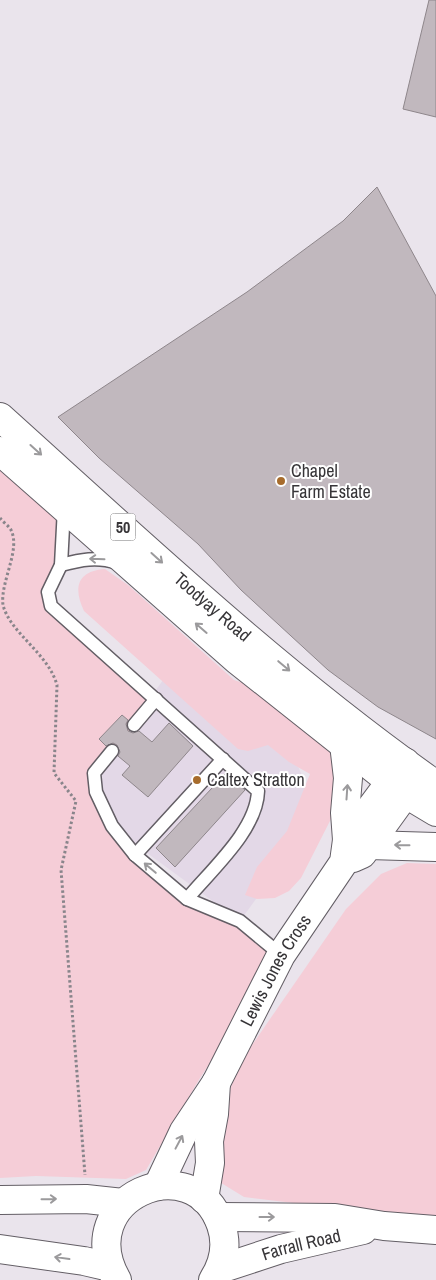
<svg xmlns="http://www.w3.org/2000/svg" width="436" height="1280" font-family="'Archivo Narrow',sans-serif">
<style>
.built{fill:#e3d8e7}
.green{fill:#f5cdd7}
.building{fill:#c1b8be;stroke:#8e868b}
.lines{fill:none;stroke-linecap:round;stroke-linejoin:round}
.lane-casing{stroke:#635e65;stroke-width:15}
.secondary-casing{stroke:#635e65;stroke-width:30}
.primary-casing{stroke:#635e65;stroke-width:30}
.path{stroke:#89858b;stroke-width:3;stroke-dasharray:2.5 2.5;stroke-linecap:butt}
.lane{stroke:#fff;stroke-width:12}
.secondary{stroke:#fff;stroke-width:28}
.primary{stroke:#fff;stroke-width:28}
.oneway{stroke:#9b9a9c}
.poi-dot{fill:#a76c2d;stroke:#fff;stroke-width:2}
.labels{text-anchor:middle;stroke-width:4;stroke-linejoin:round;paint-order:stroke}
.shield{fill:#fff;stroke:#737274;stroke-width:1}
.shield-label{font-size:16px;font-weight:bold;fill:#373538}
.poi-label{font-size:18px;fill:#373538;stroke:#fff;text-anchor:start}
.street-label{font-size:18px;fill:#373538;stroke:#fff}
</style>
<rect width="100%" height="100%" fill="#eae4ec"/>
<!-- built -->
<polygon class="built" points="171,669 295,759 318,814 240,921 76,801"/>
<!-- green -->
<g class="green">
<polygon points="0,451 64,508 61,565 48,592 59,614 156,699 94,773 112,826 187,899 240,921 281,955 200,1078 146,1170 126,1179 36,1176 0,1178"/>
<path d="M 105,569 L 128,585 L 234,680 L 255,687 L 332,749 L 340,769 L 333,815 L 301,878 L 289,891 L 275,898 L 257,899 L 245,895 L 257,867 L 287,831 L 310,774 L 289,762 L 268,745 L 248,751 L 238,749 L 84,611 C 73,588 77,571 105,569 Z"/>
<polygon points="407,863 436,864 436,1220 244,1197 218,1181 222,1110 241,1061 346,909 381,874"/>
</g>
<!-- building -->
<g class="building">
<polygon points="429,0 436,0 436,117 403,109"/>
<polygon points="377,187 436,296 436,739 378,707 328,670 241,590 198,544 99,458 58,417 247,292 343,221"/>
<polygon points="122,715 128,720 126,724 128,731 133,733 139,731 152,742 169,723 193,746 148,797 122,775 130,766 118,756 120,752 117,745 113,743 106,746 99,739"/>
<polygon points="226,773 245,790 175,867 156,848"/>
</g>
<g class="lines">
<!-- lane casing -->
<g class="lane-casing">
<g id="lane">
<path d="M 64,508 L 61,565 L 48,592 L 51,606 L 258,791 C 257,830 211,870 187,899"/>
<path d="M 61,565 C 80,560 97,556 117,563"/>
<polyline points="134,725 156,699"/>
<polyline points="112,751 94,773 96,792 112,826 135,855 187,899 240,921 281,955"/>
<polyline points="135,855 223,759"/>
</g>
</g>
<!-- secondary casing -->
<g class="secondary-casing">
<g id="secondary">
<polyline points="353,858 362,854 419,775"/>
<path id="s1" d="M 158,1186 L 184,1131 L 216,1083 L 281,955 L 344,862 L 347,840 L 405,762"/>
<polyline points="204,1199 210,1163 209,1141 214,1114 216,1083"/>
<polyline points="0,1200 86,1199 123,1203"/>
<polyline points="218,1217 335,1218 384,1226 436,1230"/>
<polyline points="0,1249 84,1261 110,1267"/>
<path id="s2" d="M 220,1269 L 281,1249 L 363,1230"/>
<path d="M 117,1280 C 70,1198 193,1145 221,1225 C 228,1245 224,1263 213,1280"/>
</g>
</g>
<!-- primary casing -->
<g class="primary-casing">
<g id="primary">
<path id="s3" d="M 0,417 C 141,544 281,676 436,785"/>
<polyline points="0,451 237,660 406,794 436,812"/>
<polyline points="344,744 348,778 345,813 347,840"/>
<polyline points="369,845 436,847"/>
</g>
</g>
<!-- path -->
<path class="path" d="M 0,518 C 3,522 9,526 11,530 C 21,550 0,582 3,605 C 10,633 48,653 57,685 L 54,773 L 76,801 L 61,870 L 85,1175"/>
<!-- lane -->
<use href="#lane" class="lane"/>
<!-- secondary -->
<use href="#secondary" class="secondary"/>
<!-- primary -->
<use href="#primary" class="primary"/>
</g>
<!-- one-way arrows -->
<defs><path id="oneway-shaft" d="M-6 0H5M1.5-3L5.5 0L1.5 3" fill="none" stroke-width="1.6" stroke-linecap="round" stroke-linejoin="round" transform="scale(1.25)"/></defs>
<g class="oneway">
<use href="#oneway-shaft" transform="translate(36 450) rotate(42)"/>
<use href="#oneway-shaft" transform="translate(157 558) rotate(42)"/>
<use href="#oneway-shaft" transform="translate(97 559) rotate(-178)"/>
<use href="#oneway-shaft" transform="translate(201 628) rotate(-139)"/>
<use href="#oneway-shaft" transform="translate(284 666) rotate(40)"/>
<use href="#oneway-shaft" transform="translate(347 792) rotate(-86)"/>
<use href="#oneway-shaft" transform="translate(402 845) rotate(-179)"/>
<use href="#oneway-shaft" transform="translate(150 868) rotate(-140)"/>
<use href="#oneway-shaft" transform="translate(179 1142) rotate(-62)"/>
<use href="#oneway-shaft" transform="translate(49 1199) rotate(-1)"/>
<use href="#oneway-shaft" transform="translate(267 1217)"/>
<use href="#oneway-shaft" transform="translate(62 1258) rotate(-172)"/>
</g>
<!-- markers -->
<g class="poi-dot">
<circle cx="281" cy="481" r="5"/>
<circle cx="197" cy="780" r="5"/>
</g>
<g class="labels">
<!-- shield labels -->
<rect class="shield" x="110.5" y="513.5" width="25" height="27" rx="4"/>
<g class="shield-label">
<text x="123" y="533">50</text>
</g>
<!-- poi labels -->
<g class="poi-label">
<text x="291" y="477">Chapel<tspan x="291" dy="21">Farm Estate</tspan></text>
<text x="207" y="786">Caltex Stratton</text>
</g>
<!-- street labels -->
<g class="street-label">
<text dy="6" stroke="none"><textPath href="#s3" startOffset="285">Toodyay Road</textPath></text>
<text dy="6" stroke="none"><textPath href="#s1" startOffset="246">Lewis Jones Cross</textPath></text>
<text dy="6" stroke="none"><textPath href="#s2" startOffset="85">Farrall Road</textPath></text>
</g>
</g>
</svg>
